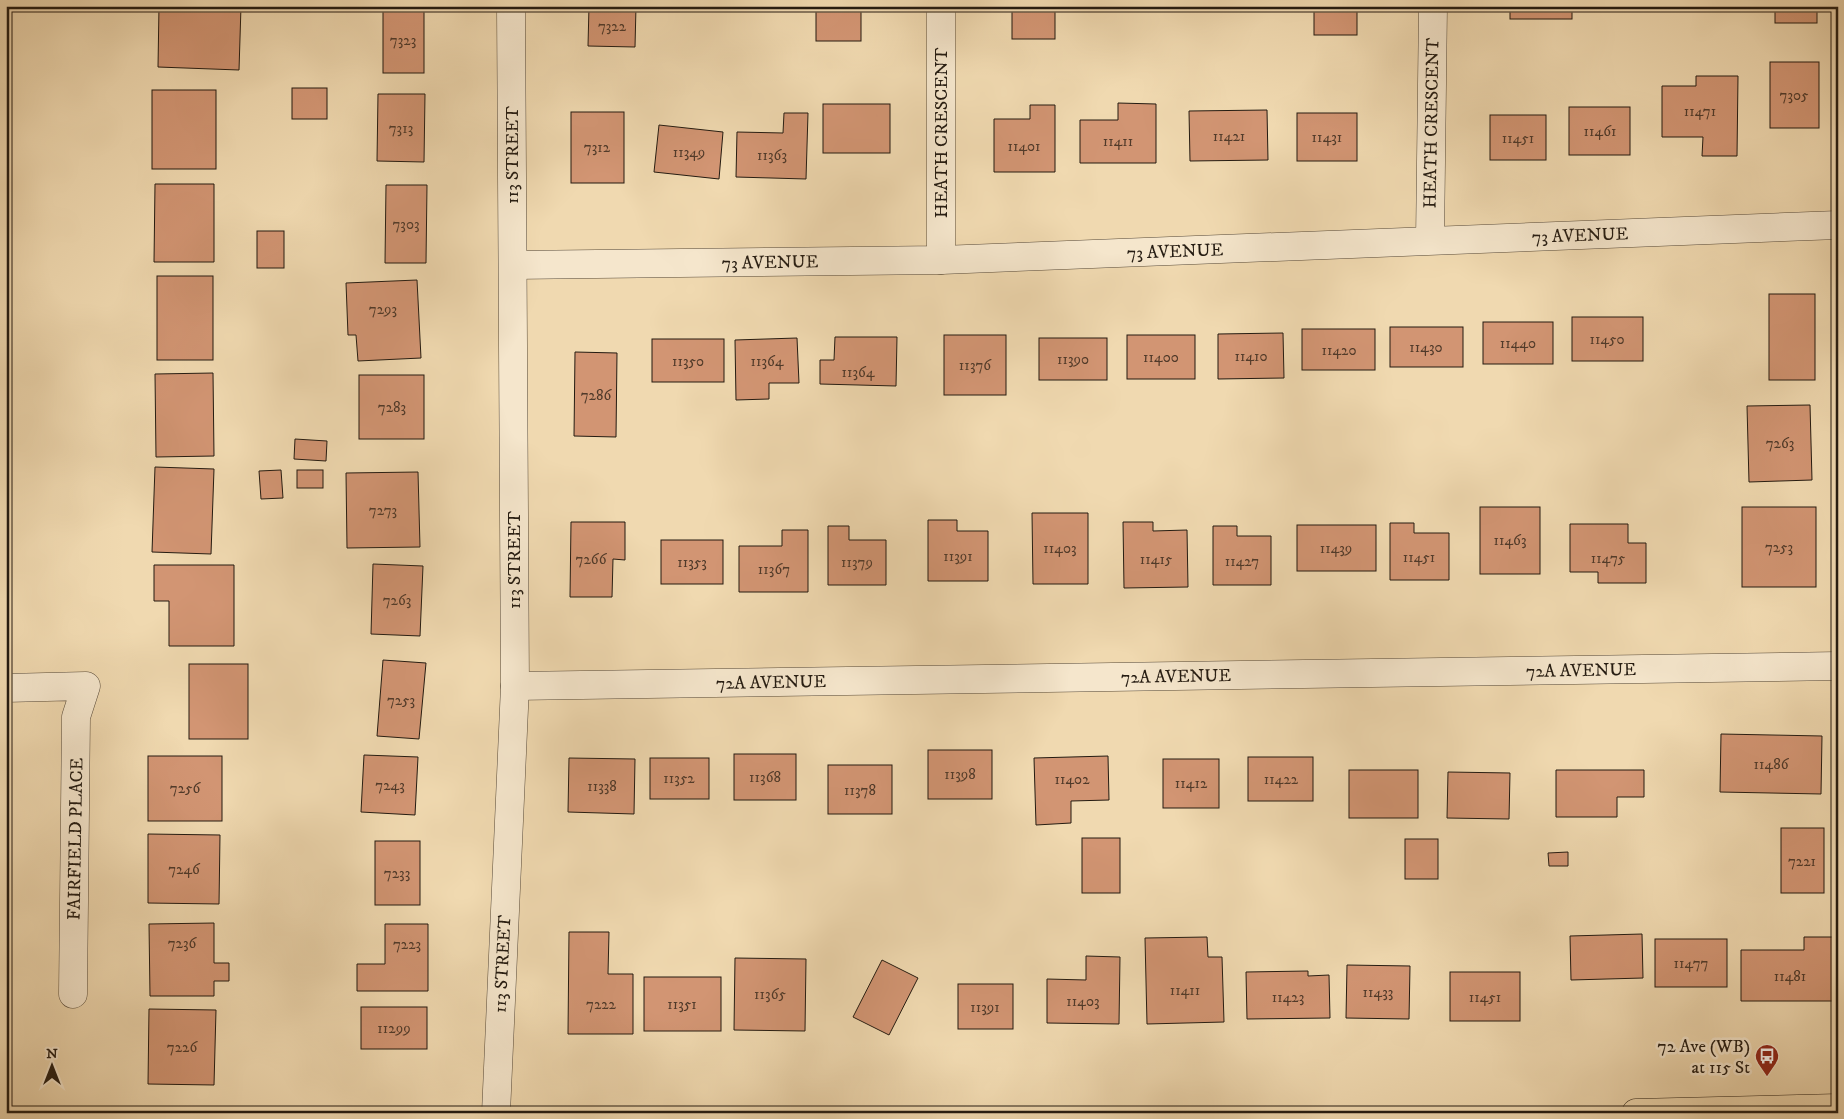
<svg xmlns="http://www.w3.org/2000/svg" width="1844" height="1119" font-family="'IM FELL DW Pica',serif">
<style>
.building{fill:#d29573;stroke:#241b11}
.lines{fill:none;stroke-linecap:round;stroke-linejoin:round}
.minor-casing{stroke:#574a39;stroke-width:29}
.major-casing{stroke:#241b11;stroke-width:29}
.minor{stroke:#f5e6cc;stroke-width:28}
.major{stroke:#f0d9b0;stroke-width:28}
.labels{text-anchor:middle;stroke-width:5;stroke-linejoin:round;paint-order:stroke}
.number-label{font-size:15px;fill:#503a2a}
.street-label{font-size:18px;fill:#241b11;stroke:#f5e6cc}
.poi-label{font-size:18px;fill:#241b11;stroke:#f5e6cc;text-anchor:end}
</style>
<rect width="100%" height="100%" fill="#f0d9b0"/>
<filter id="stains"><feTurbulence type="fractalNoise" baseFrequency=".004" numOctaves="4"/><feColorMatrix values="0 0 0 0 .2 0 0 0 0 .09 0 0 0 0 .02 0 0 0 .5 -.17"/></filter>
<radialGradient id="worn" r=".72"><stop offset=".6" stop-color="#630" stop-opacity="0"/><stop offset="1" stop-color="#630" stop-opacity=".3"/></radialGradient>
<!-- building -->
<g class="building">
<polygon points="159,6 241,6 239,70 158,67"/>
<rect x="383" y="6" width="41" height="67"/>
<polygon points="589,6 636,6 635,47 588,46"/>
<rect x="816" y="6" width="45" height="35"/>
<rect x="1012" y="6" width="43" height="33"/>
<rect x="1314" y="6" width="43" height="29"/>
<rect x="1510" y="6" width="62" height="13"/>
<rect x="1775" y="6" width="42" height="17"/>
<rect x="1770" y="62" width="49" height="66"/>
<polygon points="1696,76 1738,76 1737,156 1702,156 1703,137 1662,137 1662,86 1696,86"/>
<rect x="292" y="88" width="35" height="31"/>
<rect x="152" y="90" width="64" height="79"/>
<polygon points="378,94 425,94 424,162 377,161"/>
<polygon points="1118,103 1156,104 1156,163 1080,163 1080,120 1118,120"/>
<rect x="823" y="104" width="67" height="49"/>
<polygon points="1030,105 1055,105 1055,172 994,172 994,119 1030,119"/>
<rect x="1569" y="107" width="61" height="48"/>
<polygon points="1267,110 1268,160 1190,161 1189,111"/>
<rect x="571" y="112" width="53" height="71"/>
<polygon points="784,113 808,113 806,179 736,177 737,132 783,133"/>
<rect x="1297" y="113" width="60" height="48"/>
<rect x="1490" y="115" width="56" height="45"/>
<polygon points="659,125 723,132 719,179 654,172"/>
<polygon points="155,184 214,184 214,262 154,262"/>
<polygon points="386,185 427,185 426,263 385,263"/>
<rect x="257" y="231" width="27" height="37"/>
<rect x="157" y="276" width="56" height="84"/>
<polygon points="417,280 421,358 358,361 356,335 348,335 346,283"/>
<rect x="1769" y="294" width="46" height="86"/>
<rect x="1572" y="317" width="71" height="44"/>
<rect x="1483" y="322" width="70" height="42"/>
<rect x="1390" y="327" width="73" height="40"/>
<rect x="1302" y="329" width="73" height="41"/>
<polygon points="1283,333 1284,378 1218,379 1218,334"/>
<rect x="944" y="335" width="62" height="60"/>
<rect x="1127" y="335" width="68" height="44"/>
<polygon points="835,337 897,337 896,386 820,384 820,360 834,360"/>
<polygon points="797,338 799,383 769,383 769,399 736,400 735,340"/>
<rect x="1039" y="338" width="68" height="42"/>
<rect x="652" y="339" width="72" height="43"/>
<polygon points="575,352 617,353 616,437 574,436"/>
<polygon points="213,373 214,456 156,457 155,374"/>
<rect x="359" y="375" width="65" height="64"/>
<polygon points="1810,405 1812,480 1749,482 1747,406"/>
<polygon points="295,439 327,441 326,461 294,459"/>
<polygon points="155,467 214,469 211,554 152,552"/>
<polygon points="281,470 283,498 261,499 259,471"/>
<rect x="297" y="470" width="26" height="18"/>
<polygon points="418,472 420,547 347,548 346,473"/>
<rect x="1480" y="507" width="60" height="67"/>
<rect x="1742" y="507" width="74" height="80"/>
<polygon points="1032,513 1088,513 1088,584 1033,584"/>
<polygon points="928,520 957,520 957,531 988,531 988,581 928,581"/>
<polygon points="571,522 625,522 625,560 613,559 612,597 570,597"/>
<polygon points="1123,522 1153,522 1153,531 1187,530 1188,587 1124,588"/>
<polygon points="1390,523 1414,523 1414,533 1449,533 1449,580 1390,580"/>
<polygon points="1570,524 1628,524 1628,543 1646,543 1646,583 1598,583 1598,572 1570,572"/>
<rect x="1297" y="525" width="79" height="46"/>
<polygon points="828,526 849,526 849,540 886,540 886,585 828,585"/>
<polygon points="1213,526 1237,526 1237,536 1271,536 1271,585 1213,585"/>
<polygon points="782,530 808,530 808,592 739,592 739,546 782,546"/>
<rect x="661" y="540" width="62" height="44"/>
<polygon points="373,564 423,566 420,636 371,634"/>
<polygon points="154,565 234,565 234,646 169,646 169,601 154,601"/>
<polygon points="383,660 426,663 419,739 377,736"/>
<rect x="189" y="664" width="59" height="75"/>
<polygon points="1721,734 1822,736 1821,794 1720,792"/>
<rect x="928" y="750" width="64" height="49"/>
<rect x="734" y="754" width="62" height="46"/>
<polygon points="364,755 418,757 415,815 361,812"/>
<rect x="148" y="756" width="74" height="65"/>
<polygon points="1108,756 1109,800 1071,801 1071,823 1036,825 1034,758"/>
<rect x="1248" y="757" width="65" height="44"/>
<polygon points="569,758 635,759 634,814 568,812"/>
<rect x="650" y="758" width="59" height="41"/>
<rect x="1163" y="759" width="56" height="49"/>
<rect x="828" y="765" width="64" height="49"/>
<rect x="1349" y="770" width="69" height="48"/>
<polygon points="1556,770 1644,770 1644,797 1617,797 1617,817 1556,817"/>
<polygon points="1448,772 1510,773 1509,819 1447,818"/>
<rect x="1781" y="828" width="43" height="65"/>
<polygon points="148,834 220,835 219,904 148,903"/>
<rect x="1082" y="838" width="38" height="55"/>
<rect x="1405" y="839" width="33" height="40"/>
<rect x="375" y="841" width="45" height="64"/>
<polygon points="1568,852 1568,866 1549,866 1548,853"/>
<polygon points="214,923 214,963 229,963 229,981 214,981 214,996 150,996 149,924"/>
<polygon points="385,924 428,924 428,991 357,991 357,964 385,964"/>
<polygon points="569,932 609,932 608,974 633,974 633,1034 568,1034"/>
<polygon points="1642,934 1643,978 1571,980 1570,936"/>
<polygon points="1207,937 1208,957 1222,957 1224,1022 1147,1024 1145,938"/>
<polygon points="1804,937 1838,937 1838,1001 1741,1001 1741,950 1804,950"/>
<rect x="1655" y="939" width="72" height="48"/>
<polygon points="1086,956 1120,957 1119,1024 1047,1023 1047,979 1086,980"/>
<polygon points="735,958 806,959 805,1031 734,1030"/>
<polygon points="882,960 918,978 889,1035 853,1017"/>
<polygon points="1347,965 1410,966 1409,1019 1346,1018"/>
<polygon points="1308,971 1308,976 1329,975 1330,1018 1247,1019 1246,972"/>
<rect x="1450" y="972" width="70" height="49"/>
<rect x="644" y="977" width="77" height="54"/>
<rect x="958" y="984" width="55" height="45"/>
<rect x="361" y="1007" width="66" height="42"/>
<polygon points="149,1009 216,1010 214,1085 148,1084"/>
</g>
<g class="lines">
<!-- minor casing -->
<g class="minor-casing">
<g id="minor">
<polyline points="941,6 941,260"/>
<polyline points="1430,240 1433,6"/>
<polyline points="513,265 941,260 1838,225"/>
<polyline points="515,686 1838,666"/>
<polyline points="6,688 86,686 76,717 73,994"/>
<polyline points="496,1113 515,686 511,6"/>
</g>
</g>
<!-- major casing -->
<g class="major-casing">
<polyline id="major" points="1636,1113 1838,1108"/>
</g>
<!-- minor -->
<use href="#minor" class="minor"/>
<!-- major -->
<use href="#major" class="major"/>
</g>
<!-- icons -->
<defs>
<g id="bus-pin" transform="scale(1.25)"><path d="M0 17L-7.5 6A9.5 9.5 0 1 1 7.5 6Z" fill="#8f2418" stroke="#f5e6cc"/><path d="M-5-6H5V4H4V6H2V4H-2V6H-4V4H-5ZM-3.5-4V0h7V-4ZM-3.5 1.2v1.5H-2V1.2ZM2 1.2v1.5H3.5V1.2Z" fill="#fff"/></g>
</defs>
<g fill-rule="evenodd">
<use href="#bus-pin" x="1767" y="1056"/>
</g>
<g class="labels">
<!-- number labels -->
<g class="number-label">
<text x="612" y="31">7322</text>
<text x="403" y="45">7323</text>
<text x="1794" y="100">7305</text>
<text x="1700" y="116">11471</text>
<text x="401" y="133">7313</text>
<text x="1600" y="136">11461</text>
<text x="1229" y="141">11421</text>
<text x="1327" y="142">11431</text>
<text x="1518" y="143">11451</text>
<text x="1118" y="146">11411</text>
<text x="1024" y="151">11401</text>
<text x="597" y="152">7312</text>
<text x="689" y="157">11349</text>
<text x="772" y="160">11363</text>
<text x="406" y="229">7303</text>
<text x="383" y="314">7293</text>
<text x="1607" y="344">11450</text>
<text x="1518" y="348">11440</text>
<text x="1426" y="352">11430</text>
<text x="1339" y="355">11420</text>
<text x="1251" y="361">11410</text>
<text x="1161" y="362">11400</text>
<text x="1073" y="364">11390</text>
<text x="688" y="366">11350</text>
<text x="767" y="366">11364</text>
<text x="975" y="370">11376</text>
<text x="858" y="377">11364</text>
<text x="596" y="400">7286</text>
<text x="392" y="412">7283</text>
<text x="1780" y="448">7263</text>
<text x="383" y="515">7273</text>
<text x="1510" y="545">11463</text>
<text x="1779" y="552">7253</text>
<text x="1060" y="553">11403</text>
<text x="1336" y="553">11439</text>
<text x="958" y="561">11391</text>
<text x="1419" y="562">11451</text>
<text x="1608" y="563">11475</text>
<text x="591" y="564">7266</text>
<text x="1156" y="564">11415</text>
<text x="1242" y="566">11427</text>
<text x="692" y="567">11353</text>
<text x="857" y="567">11379</text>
<text x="774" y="574">11367</text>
<text x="397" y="605">7263</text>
<text x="401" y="705">7253</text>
<text x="1771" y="769">11486</text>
<text x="960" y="779">11398</text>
<text x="765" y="782">11368</text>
<text x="679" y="783">11352</text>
<text x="1072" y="784">11402</text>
<text x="1281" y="784">11422</text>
<text x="1191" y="788">11412</text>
<text x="390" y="790">7243</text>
<text x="602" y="791">11338</text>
<text x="185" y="793">7256</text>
<text x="860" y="795">11378</text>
<text x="1802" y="866">7221</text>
<text x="184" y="874">7246</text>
<text x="397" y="878">7233</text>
<text x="182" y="948">7236</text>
<text x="407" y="949">7223</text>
<text x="1691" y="968">11477</text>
<text x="1790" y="981">11481</text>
<text x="1185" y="995">11411</text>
<text x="1378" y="997">11433</text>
<text x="770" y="999">11365</text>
<text x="1288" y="1002">11423</text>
<text x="1485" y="1002">11451</text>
<text x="1083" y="1006">11403</text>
<text x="601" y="1009">7222</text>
<text x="682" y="1009">11351</text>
<text x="985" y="1012">11391</text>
<text x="394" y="1033">11299</text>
<text x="182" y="1052">7226</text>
</g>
<!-- street labels -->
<g class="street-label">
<text transform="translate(1431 123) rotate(-89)" y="6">HEATH CRESCENT</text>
<text transform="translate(941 133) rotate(-90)" y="6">HEATH CRESCENT</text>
<text transform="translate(512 155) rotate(-90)" y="6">113 STREET</text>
<text transform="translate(1580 235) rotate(-2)" y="6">73 AVENUE</text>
<text transform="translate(1175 251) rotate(-2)" y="6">73 AVENUE</text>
<text transform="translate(770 262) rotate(-1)" y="6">73 AVENUE</text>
<text transform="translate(514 560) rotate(-90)" y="6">113 STREET</text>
<text transform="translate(1581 670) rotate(-1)" y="6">72A AVENUE</text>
<text transform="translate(1176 676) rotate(-1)" y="6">72A AVENUE</text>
<text transform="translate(771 682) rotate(-1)" y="6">72A AVENUE</text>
<text transform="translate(75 839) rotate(-89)" y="6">FAIRFIELD PLACE</text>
<text transform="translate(502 964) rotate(-87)" y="6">113 STREET</text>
</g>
<!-- poi labels -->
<g class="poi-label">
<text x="1750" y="1052">72 Ave (WB)<tspan x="1750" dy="21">at 115 St</tspan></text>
</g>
</g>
<!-- margin -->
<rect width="1844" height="1119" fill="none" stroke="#f0d9b0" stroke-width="25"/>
<rect x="8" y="8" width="1829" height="1104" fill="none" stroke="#241b11" stroke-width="2.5"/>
<rect x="12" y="12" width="1819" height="1094" fill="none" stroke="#241b11"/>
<!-- north arrow -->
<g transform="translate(52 1066)" stroke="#f5e6cc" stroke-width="4" paint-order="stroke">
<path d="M0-4L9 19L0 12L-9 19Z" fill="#241b11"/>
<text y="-8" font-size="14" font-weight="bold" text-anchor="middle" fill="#241b11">N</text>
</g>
<rect width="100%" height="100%" filter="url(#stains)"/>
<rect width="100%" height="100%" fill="url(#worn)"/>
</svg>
